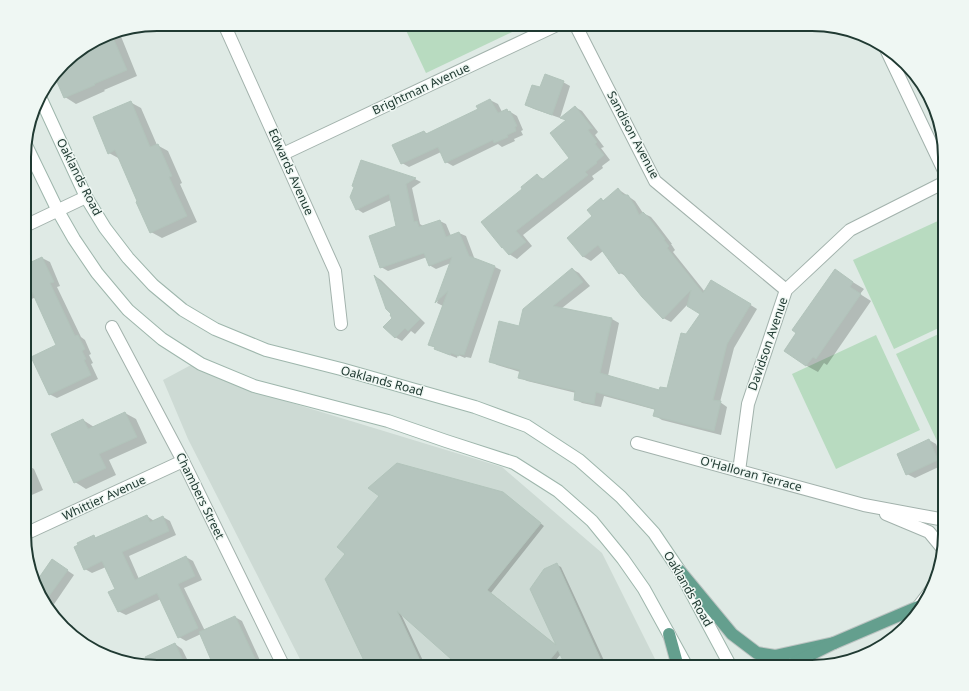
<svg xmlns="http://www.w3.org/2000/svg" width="969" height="691" font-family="'Noto Sans',sans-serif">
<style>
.built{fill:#cddad4}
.green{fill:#b8dbc0}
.shadow{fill:#0003}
.building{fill:#b5c5be;stroke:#b2c4bb}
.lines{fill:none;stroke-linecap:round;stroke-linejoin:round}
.street-casing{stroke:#a2b2ac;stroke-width:14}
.secondary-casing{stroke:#9eb6ac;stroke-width:14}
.primary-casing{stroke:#bcc4c2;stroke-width:14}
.street{stroke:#fff;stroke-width:12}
.secondary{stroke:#fff;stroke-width:12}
.primary{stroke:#649f8e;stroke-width:12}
.labels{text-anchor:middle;stroke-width:3;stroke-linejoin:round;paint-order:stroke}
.street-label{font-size:12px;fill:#203a32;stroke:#eff7f3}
.rim{fill:none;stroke:#203a32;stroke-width:2}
</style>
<rect width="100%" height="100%" fill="#dfeae5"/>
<!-- built -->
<polygon class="built" points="191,365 249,390 502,467 602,553 659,667 304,667 188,439 163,380"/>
<!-- green -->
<g class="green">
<polygon points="403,24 529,24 426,73"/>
<polygon points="940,220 945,231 945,325 894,349 853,260"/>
<polygon points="945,331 945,440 938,443 896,354"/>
<polygon points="876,335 920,430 836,469 792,374"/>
</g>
<!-- shadow -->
<g class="shadow">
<polygon points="114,31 120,34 137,76 104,90 105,91 76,104 65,97 69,57"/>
<polygon points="563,82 570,86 560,118 534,109 526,105 541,89"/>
<polygon points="490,100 498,104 502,112 507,110 517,116 523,130 521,131 523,135 514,139 515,141 502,147 498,144 453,166 446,162 441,152 409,167 402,163 424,132 428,134 479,109"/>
<polygon points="130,102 141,108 157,145 168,151 182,183 180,184 197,222 162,238 151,232 120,159 109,153"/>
<polygon points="575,107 582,111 598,132 595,135 604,147 601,148 610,160 602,166 603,168 592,176 594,179 523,235 532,246 517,259 509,254 524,189 537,176 544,179 570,158 567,121"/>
<polygon points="362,161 415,179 421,182 412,188 420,224 423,226 440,221 446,224 451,236 459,233 466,236 475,260 495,267 501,270 471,358 466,357 465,358 458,355 457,358 442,352 429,344 443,306 437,303 451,263 436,269 429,265 427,257 388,271 381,267 397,227 391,200 363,213 357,209"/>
<polygon points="618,189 635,201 643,213 651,217 656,223 672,244 671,244 675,250 673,252 705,292 719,285 757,309 734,348 720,402 727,407 721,435 662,420 654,415 656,410 604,396 601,407 582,403 575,399 576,393 527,381 519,377 520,372 497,365 490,361 572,269 579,273 590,286 562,308 612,319 619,323 608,376 660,391 667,390 687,336 701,314 687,305 671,322 663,318 626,276 620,273 603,251 591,261 584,257 568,238 594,217 601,199 605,202"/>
<polygon points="42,258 50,262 60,286 57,287 81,337 85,340 91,354 89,355 93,363 91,364 98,379 57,398 49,394 58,345 36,297 25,302 25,266"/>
<polygon points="835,271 864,289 860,294 871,301 827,365 824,363 818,372 807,366 785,350 797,333"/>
<polygon points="376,277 381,280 425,323 415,334 411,331 402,341 395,337 393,314"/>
<polygon points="125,413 136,419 147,443 109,460 116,475 86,489 75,482 83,420 94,427"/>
<polygon points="929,440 936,444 945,464 915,478 907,474"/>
<polygon points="25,465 27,465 34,469 43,490 25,498"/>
<polygon points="507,496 544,526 491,593 558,647 557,565 561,567 607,667 567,667 561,654 550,667 461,667 400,612 426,667 368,667 327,579"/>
<polygon points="147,516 154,521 163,517 170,521 176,535 129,556 139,579 186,557 193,561 202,580 184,588 205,631 235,617 242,621 263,667 216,667 201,634 186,641 179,637 161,599 126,615 118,611 116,590 106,567 92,573 85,569 94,537 96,538"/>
<polygon points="52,560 74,575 50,610 42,600 36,583"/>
<polygon points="57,618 73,626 70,633"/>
<polygon points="175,644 182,649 191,667 151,667"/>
</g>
<!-- building -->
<g class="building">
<polygon points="111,33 127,70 94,84 95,85 64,98 54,75 69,57"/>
<polygon points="545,74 564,81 552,115 525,105 532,85 540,87"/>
<polygon points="490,99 498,113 507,109 508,112 510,111 517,126 515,127 516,131 507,135 508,137 494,143 493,140 445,163 438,147 401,164 392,145 424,131 426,134 478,109 476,106"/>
<polygon points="131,101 150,147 158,144 172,176 169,177 187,216 150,233 136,202 137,201 115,150 108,154 93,117"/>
<polygon points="575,106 593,129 591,128 588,130 597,142 595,144 604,155 596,162 597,163 585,172 588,175 516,231 526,242 509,255 502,247 502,248 481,222 522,189 521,187 537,174 542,180 569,158 550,133 566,120 560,118"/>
<polygon points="361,160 416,178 406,184 414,222 417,221 419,227 440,220 446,237 459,232 469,256 495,266 464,355 459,354 459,356 451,353 450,355 434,349 435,347 428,345 448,291 435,303 452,257 429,266 424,253 380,268 369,236 396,226 389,194 356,210 350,197 354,187 352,186"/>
<polygon points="618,188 623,195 628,195 635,206 639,215 643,212 649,218 665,239 664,240 669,246 667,248 703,293 711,280 751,304 727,344 713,400 721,401 714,431 653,416 655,409 596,392 594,404 574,400 575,391 518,378 520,370 489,362 499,321 519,326 523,309 572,268 583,282 553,306 612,318 600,373 659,390 660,387 667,388 681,333 686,334 700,314 687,306 691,290 663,319 642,297 622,272 619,274 598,245 583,257 567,238 592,216 587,210 601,198 603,201"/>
<polygon points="42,257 54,282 50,283 75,336 78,335 85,349 82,351 86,359 84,360 91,375 49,395 31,357 56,345 32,292 25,295 25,265"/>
<polygon points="835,269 853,282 850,287 861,294 816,359 813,357 806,366 784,351 796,333 792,330"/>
<polygon points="374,275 420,319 408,331 405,328 395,338 383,327 392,318 390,315 391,314 386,309"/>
<polygon points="125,412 137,437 99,454 106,468 74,483 51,434 83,419 88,429"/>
<polygon points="929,439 938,460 906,475 897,454"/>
<polygon points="397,463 503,492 541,523 487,590 556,645 530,589 544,569 557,563 604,667 566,667 558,650 544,667 460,667 397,611 423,667 367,667 325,579 345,554 337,547 379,496 368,488"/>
<polygon points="147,515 150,522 163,516 169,531 122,552 135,580 186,556 195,576 178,584 198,628 178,638 157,593 118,612 108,592 115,589 102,561 84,570 74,547 78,545 77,543 94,535 95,538"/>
<polygon points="52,559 68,570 44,603 42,600 36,582"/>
<polygon points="235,616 259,667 214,667 199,632"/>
<polygon points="175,643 186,667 150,667 145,657"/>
</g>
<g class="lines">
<!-- street casing -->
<g class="street-casing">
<g id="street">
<polyline points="224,24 335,271 341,324"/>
<polyline points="575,24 655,181 786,290"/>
<polyline points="885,47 945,173"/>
<polyline points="283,154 559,24"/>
<polyline points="25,226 86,197"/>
<polyline points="112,327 183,461 284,667"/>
<polyline points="637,443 864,505 945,520"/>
<polyline points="739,471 748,404 786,290 850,230 945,182"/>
<polyline points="886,514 929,532 943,549"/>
<polyline points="25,534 183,461"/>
<polyline points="919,606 935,585"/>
</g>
</g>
<!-- secondary casing -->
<g class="secondary-casing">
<g id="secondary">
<polyline points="40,97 86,197 105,228 128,258 153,285 183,310 215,329 266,350 341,369 475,407 527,426 579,460 621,497 654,533 679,570 731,667"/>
<polyline points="25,143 58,211 74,239 97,273 128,310 162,339 201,364 254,386 388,421 446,441 514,463 558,491 592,521 623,559 644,589 687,667"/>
</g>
</g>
<!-- primary casing -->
<g class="primary-casing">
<g id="primary">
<polyline points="679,570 732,634 757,653 775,656 834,643"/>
<polyline points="669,634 678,667"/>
<polyline points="786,667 834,643 923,605"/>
</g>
</g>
<!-- street -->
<use href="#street" class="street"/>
<!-- secondary -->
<use href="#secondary" class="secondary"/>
<!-- primary -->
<use href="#primary" class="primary"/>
</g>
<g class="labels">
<!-- street labels -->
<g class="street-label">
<text transform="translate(421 89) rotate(-25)" y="4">Brightman Avenue</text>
<text transform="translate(633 135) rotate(62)" y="4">Sandison Avenue</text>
<text transform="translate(291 172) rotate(66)" y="4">Edwards Avenue</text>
<text transform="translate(79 177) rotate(63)" y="4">Oaklands Road</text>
<text transform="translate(768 344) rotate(-71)" y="4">Davidson Avenue</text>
<text transform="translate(382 381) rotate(15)" y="4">Oaklands Road</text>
<text transform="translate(751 474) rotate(15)" y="4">O'Halloran Terrace</text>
<text transform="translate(200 496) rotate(64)" y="4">Chambers Street</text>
<text transform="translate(104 498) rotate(-25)" y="4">Whittier Avenue</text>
<text transform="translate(688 589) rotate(60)" y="4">Oaklands Road</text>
</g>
</g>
<!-- crop -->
<path d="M0 0H969V691H0ZM157 31H812A126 126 0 0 1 938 157V534A126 126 0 0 1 812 660H157A126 126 0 0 1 31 534V157A126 126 0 0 1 157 31Z" fill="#eff7f3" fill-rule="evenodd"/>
<path class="rim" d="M157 31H812A126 126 0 0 1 938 157V534A126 126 0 0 1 812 660H157A126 126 0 0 1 31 534V157A126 126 0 0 1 157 31Z"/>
</svg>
